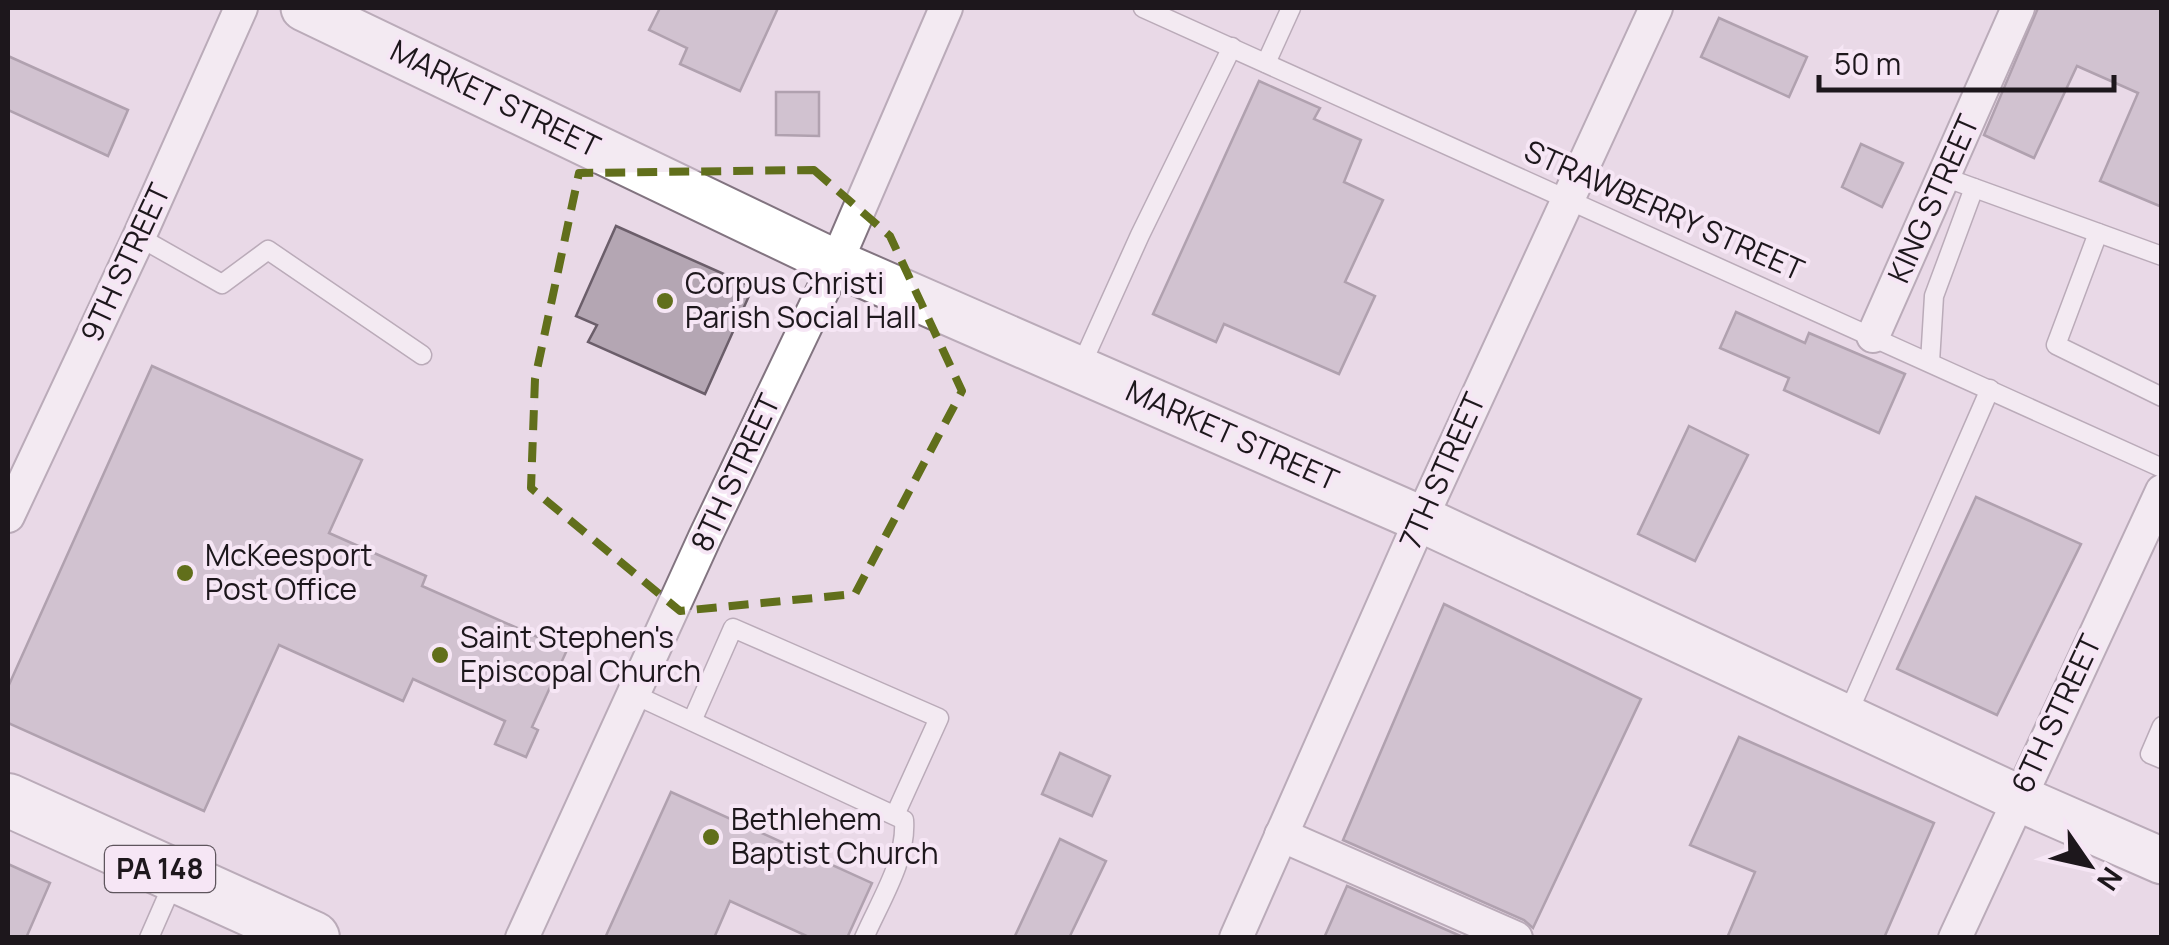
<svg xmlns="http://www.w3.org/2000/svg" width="2169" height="945" font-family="Manrope,sans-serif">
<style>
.building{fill:#b4a6b3;stroke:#6b5e6a;stroke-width:2.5}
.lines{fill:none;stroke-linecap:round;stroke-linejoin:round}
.service-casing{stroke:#827480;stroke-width:21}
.minor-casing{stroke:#827480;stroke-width:36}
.secondary-casing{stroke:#827480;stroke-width:49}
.primary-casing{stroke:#827480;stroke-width:56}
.service{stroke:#fff;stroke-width:18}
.minor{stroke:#fff;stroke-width:32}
.secondary{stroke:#fff;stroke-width:45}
.primary{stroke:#fff;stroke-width:52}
.marked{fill:none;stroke:#616f1b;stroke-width:8;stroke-dasharray:20 12;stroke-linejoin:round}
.poi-dot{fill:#616f1b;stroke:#f6e6f5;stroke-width:4}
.labels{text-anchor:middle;stroke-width:8;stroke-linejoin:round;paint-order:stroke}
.shield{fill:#f6e6f5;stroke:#5e555d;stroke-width:2.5}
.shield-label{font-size:28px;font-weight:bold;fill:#1d171c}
.street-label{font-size:30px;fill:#1d171c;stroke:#f6e6f5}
.poi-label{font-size:30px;fill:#1d171c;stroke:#f6e6f5;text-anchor:start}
</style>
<rect width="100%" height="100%" fill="#e9d9e7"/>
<!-- building -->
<g class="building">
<polygon points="660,8 778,8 740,91 680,64 687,48 649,30"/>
<polygon points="2038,8 2162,8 2162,207 2100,181 2138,93 2077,66 2034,158 1984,135"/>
<polygon points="1719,18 1807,57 1789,97 1701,57"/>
<polygon points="8,56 128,110 108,156 8,110"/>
<polygon points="1259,81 1320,108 1314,119 1361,140 1344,182 1383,200 1345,282 1375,296 1339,374 1224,324 1216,342 1153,314"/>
<polygon points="776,92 819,92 819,136 776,135"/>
<polygon points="1861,144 1903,163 1882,207 1842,187"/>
<polygon points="616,226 753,287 705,394 588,342 597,325 576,316"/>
<polygon points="1736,312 1805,343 1809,333 1905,374 1879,433 1784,390 1789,378 1720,348"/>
<polygon points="152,366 362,460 329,533 426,576 422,586 567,650 532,727 538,730 526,757 495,744 505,721 413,679 403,701 279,645 204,811 8,723 8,687"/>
<polygon points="1689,426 1748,455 1695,561 1638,534"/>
<polygon points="1976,497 2081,544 1997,715 1897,669"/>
<polygon points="1444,604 1641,699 1533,928 1524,920 1343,840"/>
<polygon points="1739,737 1934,823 1884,938 1727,938 1755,872 1690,845"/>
<polygon points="1060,753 1110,776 1092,816 1042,794"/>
<polygon points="671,792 872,883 847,938 811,938 730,901 714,938 605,938"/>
<polygon points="1060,839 1106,861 1069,938 1014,938"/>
<polygon points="8,864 50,883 26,938 8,938"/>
<polygon points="1347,886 1465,938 1324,938"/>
</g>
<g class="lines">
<!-- service casing -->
<g class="service-casing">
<g id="service">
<polyline points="1143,8 2162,468"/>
<polyline points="1266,63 1291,8"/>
<polyline points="1944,177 2162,256"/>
<polyline points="2098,233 2056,345 2162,397"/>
<polyline points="139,237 222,284 268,250 422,355"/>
<polyline points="1930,362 1934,296 1974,188"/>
<polyline points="1080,368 1140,235 1232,47"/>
<path d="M 633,694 L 904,820 C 907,860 880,901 864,938"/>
<polyline points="1846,718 1990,389"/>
<polyline points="692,721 733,628 939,718 895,815"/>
<polyline points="2162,726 2150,754 2162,759"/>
<polyline points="149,938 174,881"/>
</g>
</g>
<!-- minor casing -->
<g class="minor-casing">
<g id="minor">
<polyline points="1873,336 2018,8"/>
<polyline points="8,516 139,237 241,8"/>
<polyline points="1281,835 1516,938"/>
<polyline points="522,938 705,537 836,263 946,8"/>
<polyline points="1236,938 1421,519 1656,8"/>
<polyline points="1955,938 2162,491"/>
</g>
</g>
<!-- secondary casing -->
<g class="secondary-casing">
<polyline id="secondary" points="304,8 836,263 1421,519 2018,798 2162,861"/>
</g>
<!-- primary casing -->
<g class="primary-casing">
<polyline id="primary" points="8,800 313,938"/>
</g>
<!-- service -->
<use href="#service" class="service"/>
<!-- minor -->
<use href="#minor" class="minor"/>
<!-- secondary -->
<use href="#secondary" class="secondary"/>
<!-- primary -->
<use href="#primary" class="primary"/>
</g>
<!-- marked area -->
<path d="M0 0H2169V945H0ZM 814,170 L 890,236 L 962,391 L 855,594 L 680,611 L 531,488 L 535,379 L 579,173 Z" fill="#e9d9e7" fill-opacity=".55" fill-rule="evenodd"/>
<path class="marked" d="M 814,170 L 890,236 L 962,391 L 855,594 L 680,611 L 531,488 L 535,379 L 579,173 Z"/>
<!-- markers -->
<g class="poi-dot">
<circle cx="665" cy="301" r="10"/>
<circle cx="185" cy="573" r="10"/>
<circle cx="440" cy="655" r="10"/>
<circle cx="711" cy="837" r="10"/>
</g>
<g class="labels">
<!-- shield labels -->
<rect class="shield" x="105" y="846" width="110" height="46" rx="8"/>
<g class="shield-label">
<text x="160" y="879">PA 148</text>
</g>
<!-- street labels -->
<g class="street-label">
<text transform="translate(495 99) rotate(26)" y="10">MARKET STREET</text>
<text transform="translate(1934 199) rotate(-66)" y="10">KING STREET</text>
<text transform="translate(1664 211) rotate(24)" y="10">STRAWBERRY STREET</text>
<text transform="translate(126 263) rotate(-65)" y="10">9TH STREET</text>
<text transform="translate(1232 436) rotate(24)" y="10">MARKET STREET</text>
<text transform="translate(1443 471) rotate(-66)" y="10">7TH STREET</text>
<text transform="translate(736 473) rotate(-65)" y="10">8TH STREET</text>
<text transform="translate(2057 714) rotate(-65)" y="10">6TH STREET</text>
</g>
<!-- poi labels -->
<g class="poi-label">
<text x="685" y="294">Corpus Christi<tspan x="685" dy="34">Parish Social Hall</tspan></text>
<text x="205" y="566">McKeesport<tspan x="205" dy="34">Post Office</tspan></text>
<text x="460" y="648">Saint Stephen's<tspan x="460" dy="34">Episcopal Church</tspan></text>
<text x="731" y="830">Bethlehem<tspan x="731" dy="34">Baptist Church</tspan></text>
</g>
</g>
<!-- border -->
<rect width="2169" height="945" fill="none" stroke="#1d171c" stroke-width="20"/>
<!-- north arrow -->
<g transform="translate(2089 865) rotate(124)" stroke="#f6e6f5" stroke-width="8" paint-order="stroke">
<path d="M0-8L18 38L0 25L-18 38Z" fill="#1d171c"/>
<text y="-15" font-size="28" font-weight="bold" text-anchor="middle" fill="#1d171c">N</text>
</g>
<!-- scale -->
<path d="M1819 75v15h295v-15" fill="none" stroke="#1d171c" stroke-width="5"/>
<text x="1834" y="75" font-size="30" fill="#1d171c" stroke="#f6e6f5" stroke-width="8" paint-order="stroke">50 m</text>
</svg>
